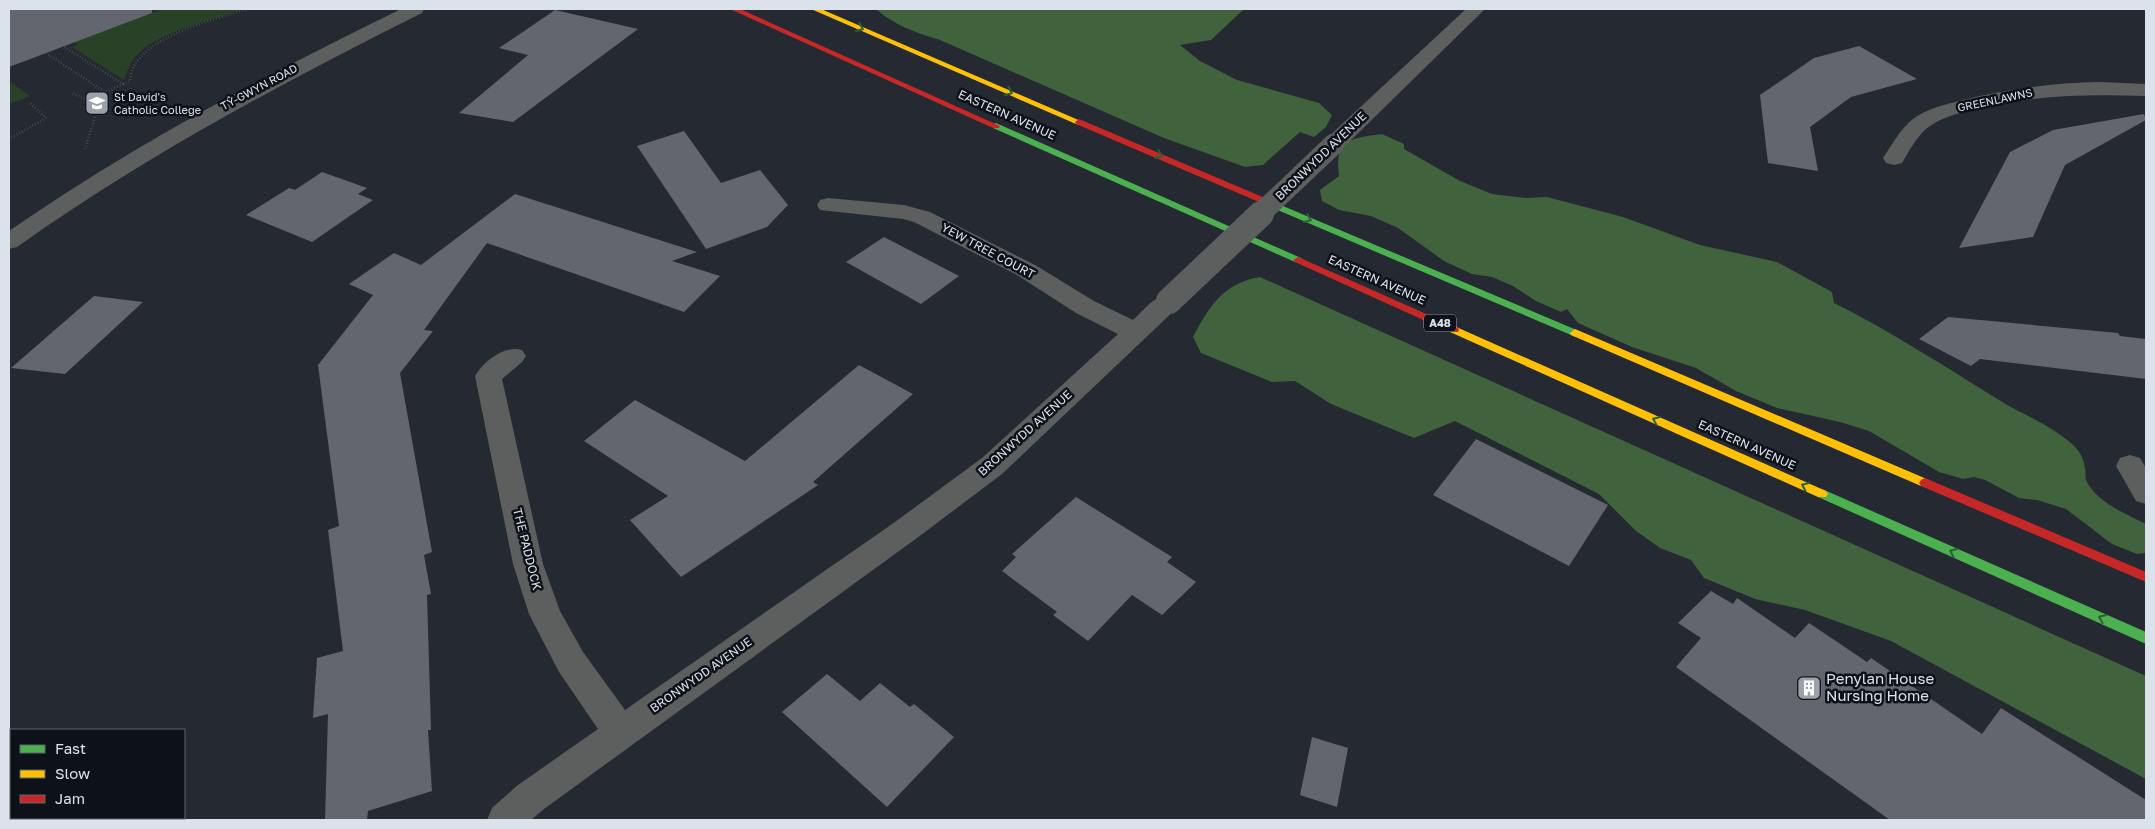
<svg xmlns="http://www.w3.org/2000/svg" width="2155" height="829" font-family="'Golos Text',sans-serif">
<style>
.green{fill:#294227}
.forest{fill:#40623c}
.building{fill:#63666e}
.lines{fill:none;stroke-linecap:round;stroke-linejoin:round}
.path{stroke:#606365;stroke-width:2.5;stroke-dasharray:0.5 2.5;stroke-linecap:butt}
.street{fill:#5d5f5e;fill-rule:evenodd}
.fast{fill:#4caf50;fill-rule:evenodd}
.slow{fill:#ffc107;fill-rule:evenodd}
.jam{fill:#c62828;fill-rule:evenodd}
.street-bridge-far1{stroke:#5d5f5e;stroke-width:21}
.street-bridge{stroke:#5d5f5e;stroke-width:26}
.oneway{stroke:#2c6034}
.labels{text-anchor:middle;stroke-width:5;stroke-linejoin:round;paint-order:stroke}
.far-street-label{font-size:11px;fill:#dce2ec;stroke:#0d1118}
.far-poi-label{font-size:11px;fill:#dce2ec;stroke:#0d1118;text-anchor:start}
.shield{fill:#0d1118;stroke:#9ea3ac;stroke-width:1}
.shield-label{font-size:11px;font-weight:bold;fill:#dce2ec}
.street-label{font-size:12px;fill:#dce2ec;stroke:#0d1118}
.near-poi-label{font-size:15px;fill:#dce2ec;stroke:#0d1118;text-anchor:start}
</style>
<rect width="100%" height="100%" fill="#252932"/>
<!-- green -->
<g class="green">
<path d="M 162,9 L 242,9 C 215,19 158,33 139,53 C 132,60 127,70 124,80 L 72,47 L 78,45 L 74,42 Z"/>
<polygon points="9,81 30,96 9,104"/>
</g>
<!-- forest -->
<g class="forest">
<path d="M 876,9 L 1244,9 L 1211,40 L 1180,45 L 1200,61 L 1237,80 L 1319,103 L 1332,115 L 1326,127 L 1314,137 L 1300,132 L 1263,165 L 1245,167 L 1164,138 L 940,40 C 916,33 894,25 876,9 Z"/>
<path d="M 1382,134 L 1404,144 L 1404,149 L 1460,181 L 1492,194 L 1527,198 L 1547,197 L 1623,217 L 1700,245 L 1777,262 L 1832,292 L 1834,303 C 1892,332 1944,366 1999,400 C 2022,414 2050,425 2071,443 C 2079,450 2084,458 2085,469 C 2086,472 2085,476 2086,480 C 2096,502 2126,514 2146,524 L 2146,553 L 2137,554 L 2112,544 L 2066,509 L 2037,500 L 2019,498 L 1985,480 L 1974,477 L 1963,479 L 1939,472 L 1869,431 L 1840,422 L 1777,408 L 1736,391 L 1696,368 L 1632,347 L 1578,323 L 1567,309 L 1561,312 L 1536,301 L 1513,286 L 1492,277 L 1472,274 L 1444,261 L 1398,228 L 1371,216 L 1339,210 L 1322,201 L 1320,190 L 1339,176 C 1334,139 1351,138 1382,134 Z"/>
<path d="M 1260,277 L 2146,676 L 2146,779 L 1891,641 L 1805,610 L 1755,599 L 1704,578 L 1691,560 L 1660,548 L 1636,531 L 1599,494 L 1455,421 L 1414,438 L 1331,404 L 1295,381 L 1272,382 L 1201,353 L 1193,337 C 1209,307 1223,283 1260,277 Z"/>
</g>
<!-- building -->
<g class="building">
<polygon points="9,9 152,9 152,13 9,67"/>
<polygon points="555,10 638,29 513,122 459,113 528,55 499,48"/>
<polygon points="1859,46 1917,79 1851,97 1810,127 1818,171 1768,163 1760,95 1814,58"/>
<polygon points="2144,114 2146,120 2065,165 2033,237 1959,248 2010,152 2053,130"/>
<polygon points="684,131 721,183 760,170 788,205 767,227 706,249 637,146"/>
<polygon points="322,172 367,188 358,194 373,200 312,242 246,215 289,188 295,190"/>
<polygon points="515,194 697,252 672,261 720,276 684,312 487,243 424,330 433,331 400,373 432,552 424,555 431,594 427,595 431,730 428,730 432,791 368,811 367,820 325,820 328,714 313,718 317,658 343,651 328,530 339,526 318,365 373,295 349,284 394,253 421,265"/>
<polygon points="884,237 959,276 921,304 846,262"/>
<polygon points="94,296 143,302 65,374 11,368"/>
<polygon points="1948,317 2118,333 2120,336 2146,339 2146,379 1980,359 1971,366 1919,339"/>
<polygon points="859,365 913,394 813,482 818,485 681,577 630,520 668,496 584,441 635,400 745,461"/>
<polygon points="1476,439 1608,505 1569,566 1433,495"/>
<polygon points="1076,497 1172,557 1167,562 1196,582 1162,615 1132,595 1088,641 1053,615 1057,612 1002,571 1016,557 1012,554"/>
<polygon points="1711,591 1733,604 1737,598 1795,638 1809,623 1867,662 1871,658 1982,734 2001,708 2146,800 2146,820 1890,820 1676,667 1701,638 1678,623"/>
<polygon points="827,674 860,701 880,683 910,707 914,704 954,737 887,807 782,712"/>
<polygon points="1312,737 1348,748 1337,807 1300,795"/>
</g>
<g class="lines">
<!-- path -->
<g class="path">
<polyline points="46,53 105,92 123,84 63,46"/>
<path d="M 123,84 L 130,81 C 131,76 131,70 134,66 C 152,34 214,20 247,9"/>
<polyline points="73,94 88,100 98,107 85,149"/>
<polyline points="9,139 46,118 29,102"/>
</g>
<!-- street -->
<g class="street">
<path d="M 401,9 L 424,9 L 422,13 C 282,83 145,156 17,247 L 9,249 L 9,231 C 133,145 266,75 401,9 Z"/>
<polygon points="1466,9 1485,9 1342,149 1334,150 1326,149 1323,144 1326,139"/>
<path d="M 2099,82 L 2146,84 L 2146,96 C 2087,94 2030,95 1972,110 C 1956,114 1939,118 1926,129 C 1916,138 1909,151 1902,163 L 1894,165 L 1886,163 L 1883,158 C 1892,145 1900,129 1913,119 C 1926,109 1944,105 1959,101 C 2005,89 2051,83 2099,82 Z"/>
<path d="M 828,198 L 904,205 L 930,212 L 1035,265 L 1094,301 L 1133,320 C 1146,308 1158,290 1178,295 L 1181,301 L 1178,307 L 1002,474 L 917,538 L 544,809 L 531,820 L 487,820 L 492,808 L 518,785 L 598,729 L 559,672 L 529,614 L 513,564 L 475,376 C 484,361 504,345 522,350 L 526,356 L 522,362 L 502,379 L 543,564 L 560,611 L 583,652 L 625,710 L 895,522 L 982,458 L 1118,334 L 1076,313 L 1017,275 L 914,222 L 903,219 L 820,210 L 817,205 L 820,200 Z"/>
<polygon points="2130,455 2140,458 2146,468 2146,504 2136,501 2116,466 2120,458"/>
</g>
<!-- fast -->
<g class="fast">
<polygon points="996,123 1301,258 1303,260 1301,262 1295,262 993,128 993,124"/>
<polygon points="1269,200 1579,331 1580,333 1575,337 1571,335 1266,205 1264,203"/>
<polygon points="1822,489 2146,632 2146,644 1818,497 1816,494 1818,491"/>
</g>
<!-- slow -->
<g class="slow">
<polygon points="811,9 821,9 1083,122 1079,125 1076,124"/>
<polygon points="1454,326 1826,491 1828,494 1826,497 1818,497 1450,332 1449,330"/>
<polygon points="1575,329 1929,480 1931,483 1929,486 1921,486 1571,335 1570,333"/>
</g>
<!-- jam -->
<g class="jam">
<polygon points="730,9 740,9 1000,126 999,128 993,128"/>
<polygon points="1079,119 1272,201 1274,203 1269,206 1266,205 1076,124 1075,122"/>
<polygon points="1298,257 1458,328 1459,330 1458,332 1450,332 1295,262 1293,260"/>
<polygon points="1925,478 2146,572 2146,582 1921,486 1919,483 1921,480"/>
</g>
<!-- street-bridge-far1 -->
<polyline class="street-bridge-far1" points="1259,215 1334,144"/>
<!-- street-bridge -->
<polyline class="street-bridge" points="1169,301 1261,214"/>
</g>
<!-- one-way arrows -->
<defs><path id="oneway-chevron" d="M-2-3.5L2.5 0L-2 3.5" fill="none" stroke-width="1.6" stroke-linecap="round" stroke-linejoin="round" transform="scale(1.25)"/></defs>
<g class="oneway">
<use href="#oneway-chevron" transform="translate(860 28) rotate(23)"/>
<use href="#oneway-chevron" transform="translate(1009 92) rotate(23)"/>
<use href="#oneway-chevron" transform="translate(1159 155) rotate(23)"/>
<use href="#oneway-chevron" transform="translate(1308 219) rotate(23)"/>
<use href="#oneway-chevron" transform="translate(1656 420) rotate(-156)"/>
<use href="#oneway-chevron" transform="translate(1805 486) rotate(-156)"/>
<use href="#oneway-chevron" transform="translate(1953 552) rotate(-156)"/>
<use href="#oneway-chevron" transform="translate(2102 618) rotate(-156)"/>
</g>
<!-- icons -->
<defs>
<g id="school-square" transform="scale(1.25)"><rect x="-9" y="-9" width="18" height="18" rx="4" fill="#9ca1ab" stroke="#0d1118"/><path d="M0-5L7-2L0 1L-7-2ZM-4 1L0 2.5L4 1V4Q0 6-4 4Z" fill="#fff"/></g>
<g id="building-square" transform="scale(1.25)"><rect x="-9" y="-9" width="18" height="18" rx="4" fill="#9ca1ab" stroke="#0d1118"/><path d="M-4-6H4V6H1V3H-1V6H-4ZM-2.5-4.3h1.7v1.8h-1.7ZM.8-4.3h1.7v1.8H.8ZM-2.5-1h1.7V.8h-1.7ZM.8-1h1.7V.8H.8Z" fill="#fff"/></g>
</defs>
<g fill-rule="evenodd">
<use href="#school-square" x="97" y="103"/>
<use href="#building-square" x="1809" y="688"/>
</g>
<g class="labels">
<!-- far-street labels -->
<g class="far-street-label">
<text transform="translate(259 87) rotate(-28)" y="4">TŶ-GWYN ROAD</text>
<text transform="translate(1995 100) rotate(-12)" y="4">GREENLAWNS</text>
</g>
<!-- far-poi labels -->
<g class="far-poi-label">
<text x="114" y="101">St David's<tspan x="114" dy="13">Catholic College</tspan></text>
</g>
<!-- shield labels -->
<rect class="shield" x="1424" y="314.5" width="32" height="17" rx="4"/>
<g class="shield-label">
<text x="1440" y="327">A48</text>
</g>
<!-- street labels -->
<g class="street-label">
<text transform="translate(1007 115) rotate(24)" y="4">EASTERN AVENUE</text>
<text transform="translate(1321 156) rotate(-44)" y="4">BRONWYDD AVENUE</text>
<text transform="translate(988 251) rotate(28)" y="4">YEW TREE COURT</text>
<text transform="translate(1377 280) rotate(24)" y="4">EASTERN AVENUE</text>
<text transform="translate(1025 433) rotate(-42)" y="4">BRONWYDD AVENUE</text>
<text transform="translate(1747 445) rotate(24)" y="4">EASTERN AVENUE</text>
<text transform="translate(527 549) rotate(76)" y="4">THE PADDOCK</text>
<text transform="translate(701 675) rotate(-35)" y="4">BRONWYDD AVENUE</text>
</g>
<!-- near-poi labels -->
<g class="near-poi-label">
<text x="1826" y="684">Penylan House<tspan x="1826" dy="17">Nursing Home</tspan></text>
</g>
</g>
<!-- border -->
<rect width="2155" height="829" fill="none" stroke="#dce2ec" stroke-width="20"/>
<!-- legend -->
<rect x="10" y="729" width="175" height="90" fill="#0d1118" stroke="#60656d"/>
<rect x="20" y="745" width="25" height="8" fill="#4caf50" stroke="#60656d"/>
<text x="55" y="754" font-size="15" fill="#dce2ec">Fast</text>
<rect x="20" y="770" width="25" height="8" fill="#ffc107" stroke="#60656d"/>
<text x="55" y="779" font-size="15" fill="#dce2ec">Slow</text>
<rect x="20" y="795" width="25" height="8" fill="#c62828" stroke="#60656d"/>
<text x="55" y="804" font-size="15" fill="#dce2ec">Jam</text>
</svg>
